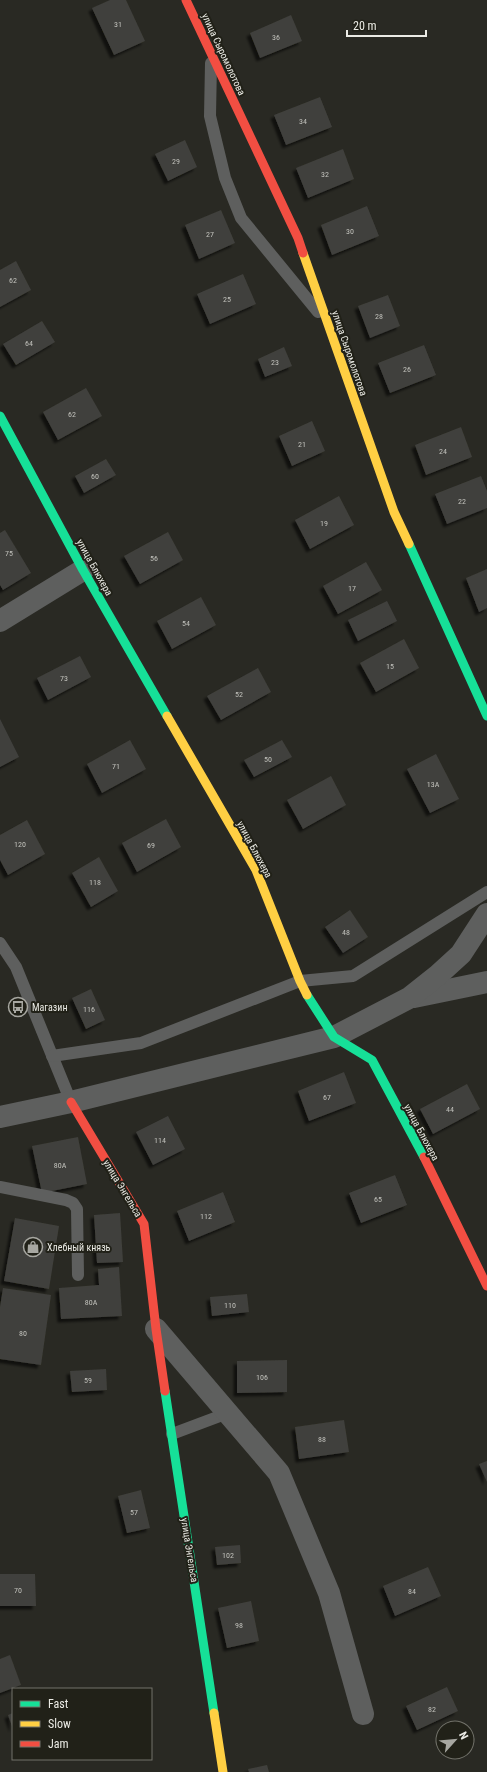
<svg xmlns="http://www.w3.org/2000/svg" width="487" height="1772" font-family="'Roboto Condensed',sans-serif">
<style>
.building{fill:#40403c;filter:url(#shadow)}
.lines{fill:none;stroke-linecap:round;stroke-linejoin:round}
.lane{stroke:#5e5f5e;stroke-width:12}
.street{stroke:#5e5f5e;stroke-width:22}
.fast{stroke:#16e098;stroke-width:9}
.slow{stroke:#ffcf43;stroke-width:9}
.jam{stroke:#f24e42;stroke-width:9}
.labels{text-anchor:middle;stroke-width:4;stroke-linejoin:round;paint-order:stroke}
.number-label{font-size:8px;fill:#c0c0bb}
.street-label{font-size:10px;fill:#ebebe5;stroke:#212118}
.poi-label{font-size:10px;fill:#ebebe5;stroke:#212118;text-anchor:start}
</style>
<defs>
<filter id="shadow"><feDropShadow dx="-3.5" dy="3.5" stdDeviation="1" flood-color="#0009"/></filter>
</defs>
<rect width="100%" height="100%" fill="#292923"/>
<!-- building -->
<g class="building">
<polygon points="110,0 126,0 145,41 114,55 92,8"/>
<polygon points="291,15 302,41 260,58 250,33"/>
<polygon points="320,97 332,127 286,145 274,115"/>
<polygon points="185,140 197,167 168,181 155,154"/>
<polygon points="343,149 354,179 308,198 296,168"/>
<polygon points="367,206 379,236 332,255 321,225"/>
<polygon points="221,210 235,243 199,259 185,225"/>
<polygon points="16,261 31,290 0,307 0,270"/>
<polygon points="243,274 256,304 210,324 197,294"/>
<polygon points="388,295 400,326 370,338 358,306"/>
<polygon points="42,321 55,342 16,365 3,344"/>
<polygon points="424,345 436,375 390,393 378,363"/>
<polygon points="284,347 292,366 265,377 258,359"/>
<polygon points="86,388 102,416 58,440 43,412"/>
<polygon points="312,421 325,451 292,466 279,436"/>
<polygon points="461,427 472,457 426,475 415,445"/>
<polygon points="106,459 116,475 84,493 75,476"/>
<polygon points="481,476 487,491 487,508 447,524 435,494"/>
<polygon points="339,496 354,525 310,549 295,520"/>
<polygon points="5,530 31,573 3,590 0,585 0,533"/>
<polygon points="168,532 183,560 140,584 124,556"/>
<polygon points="366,562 382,590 338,614 323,586"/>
<polygon points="487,569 487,608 479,612 466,578"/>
<polygon points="201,597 216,625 172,649 157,621"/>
<polygon points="387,601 397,621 358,641 348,620"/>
<polygon points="404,639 419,668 376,692 360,663"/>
<polygon points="80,656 91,677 48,700 37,678"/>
<polygon points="258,668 271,692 221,720 207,696"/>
<polygon points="0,719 19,757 0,767"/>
<polygon points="130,740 146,769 102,793 87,764"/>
<polygon points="282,740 292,757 254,777 244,760"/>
<polygon points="436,754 459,799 430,813 407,769"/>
<polygon points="331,776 346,805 303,829 287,800"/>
<polygon points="166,819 181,847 137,872 122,843"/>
<polygon points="27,820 45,854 8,875 0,860 0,835"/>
<polygon points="99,857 118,891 91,907 72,873"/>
<polygon points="350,910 368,937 343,953 325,927"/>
<polygon points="91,989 105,1020 86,1029 72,998"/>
<polygon points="344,1072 356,1103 309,1121 298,1091"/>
<polygon points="467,1084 480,1109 433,1134 420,1109"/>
<polygon points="168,1116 185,1149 153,1165 136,1132"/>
<polygon points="78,1137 87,1184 42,1193 32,1146"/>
<polygon points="395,1175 407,1205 361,1223 349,1193"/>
<polygon points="223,1192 235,1222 189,1241 177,1211"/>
<polygon points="120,1213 123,1262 97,1263 94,1215"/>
<polygon points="15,1218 59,1226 49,1289 4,1281"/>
<polygon points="119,1267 122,1316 61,1319 59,1288 99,1285 98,1269"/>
<polygon points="3,1288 51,1295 41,1365 0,1359 0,1307"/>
<polygon points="247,1294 249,1312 212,1316 210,1297"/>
<polygon points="287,1360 287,1392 237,1393 237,1361"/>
<polygon points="106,1369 107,1390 72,1392 70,1371"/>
<polygon points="344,1420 349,1452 299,1459 295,1427"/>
<polygon points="487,1461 487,1482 479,1464"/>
<polygon points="141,1490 150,1528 127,1533 118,1496"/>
<polygon points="240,1545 241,1563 217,1565 215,1547"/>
<polygon points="428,1567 441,1596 395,1616 383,1586"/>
<polygon points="0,1574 35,1574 36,1606 0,1606"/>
<polygon points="251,1601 259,1641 227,1648 218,1608"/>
<polygon points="10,1655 21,1685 0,1693 0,1659"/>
<polygon points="447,1687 458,1711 417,1730 406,1706"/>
<polygon points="13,1713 13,1729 8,1715"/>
<polygon points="267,1765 269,1772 249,1772 248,1769"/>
</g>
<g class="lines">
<!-- lane -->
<g class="lane">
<polyline points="211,63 210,116 225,178 241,218 318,312"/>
<polyline points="0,943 16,967 71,1102"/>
<polyline points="52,1056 141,1043 300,981 353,976 487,892"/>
<polyline points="0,1187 66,1200 73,1203 77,1209 78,1275"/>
<polyline points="172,1434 228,1413"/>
</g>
<!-- street -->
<g class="street">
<polyline points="0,621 83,570"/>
<polyline points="414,997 487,982"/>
<polyline points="0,1117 71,1102 334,1037 409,998 438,975 461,954 487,914"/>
<polyline points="156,1329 279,1473 329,1593 363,1714"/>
</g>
<!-- fast -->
<g class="fast">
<polyline points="0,416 83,570 167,716"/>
<polyline points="409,544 487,716"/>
<polyline points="307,995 334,1037 372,1060 424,1157"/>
<polyline points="165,1391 214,1713"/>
</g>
<!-- slow -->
<g class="slow">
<polyline points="303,253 394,512 409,544"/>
<polyline points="167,716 256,870 300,981 307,995"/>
<polyline points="214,1713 223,1772"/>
</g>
<!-- jam -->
<g class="jam">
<polyline points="186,0 298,238 303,253"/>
<polyline points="71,1102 144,1224 156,1329 165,1391"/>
<polyline points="424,1157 487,1286"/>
</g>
</g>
<!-- icons -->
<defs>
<g id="bus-ring" transform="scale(1)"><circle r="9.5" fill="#212118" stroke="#a7a7a1" stroke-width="1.5"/><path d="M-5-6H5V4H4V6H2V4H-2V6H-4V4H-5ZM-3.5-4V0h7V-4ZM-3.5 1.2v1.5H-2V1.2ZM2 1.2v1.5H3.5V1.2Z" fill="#a7a7a1"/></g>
<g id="shop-ring" transform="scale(1)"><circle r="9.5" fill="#212118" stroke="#a7a7a1" stroke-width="1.5"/><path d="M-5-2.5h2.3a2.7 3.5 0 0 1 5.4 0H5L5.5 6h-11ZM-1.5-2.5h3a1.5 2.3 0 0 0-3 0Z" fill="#a7a7a1"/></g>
</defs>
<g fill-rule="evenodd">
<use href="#bus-ring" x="18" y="1007"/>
<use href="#shop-ring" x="33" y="1247"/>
</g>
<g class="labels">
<!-- number labels -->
<g class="number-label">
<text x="118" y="27">31</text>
<text x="276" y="40">36</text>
<text x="303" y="124">34</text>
<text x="176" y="164">29</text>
<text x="325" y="177">32</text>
<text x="350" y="234">30</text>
<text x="210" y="237">27</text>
<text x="13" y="283">62</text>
<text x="227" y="302">25</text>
<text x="379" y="319">28</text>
<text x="29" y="346">64</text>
<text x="275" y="365">23</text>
<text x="407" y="372">26</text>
<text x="72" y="417">62</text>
<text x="302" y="447">21</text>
<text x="443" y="454">24</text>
<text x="95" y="479">60</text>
<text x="462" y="504">22</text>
<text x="324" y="526">19</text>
<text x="9" y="556">75</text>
<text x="154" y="561">56</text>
<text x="352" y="591">17</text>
<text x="186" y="626">54</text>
<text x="390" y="669">15</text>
<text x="64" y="681">73</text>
<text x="239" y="697">52</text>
<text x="268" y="762">50</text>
<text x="116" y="769">71</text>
<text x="433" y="787">13А</text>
<text x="20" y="847">120</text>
<text x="151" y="848">69</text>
<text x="95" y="885">118</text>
<text x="346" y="935">48</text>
<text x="89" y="1012">116</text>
<text x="327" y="1100">67</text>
<text x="450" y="1112">44</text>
<text x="160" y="1143">114</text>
<text x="60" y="1168">80А</text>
<text x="378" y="1202">65</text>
<text x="206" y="1219">112</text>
<text x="91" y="1305">80А</text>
<text x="230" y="1308">110</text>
<text x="23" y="1336">80</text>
<text x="262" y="1380">106</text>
<text x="88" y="1383">59</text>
<text x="322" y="1442">88</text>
<text x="134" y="1515">57</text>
<text x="228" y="1558">102</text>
<text x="18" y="1593">70</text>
<text x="412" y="1594">84</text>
<text x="239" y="1628">98</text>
<text x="432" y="1712">82</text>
</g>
<!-- street labels -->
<g class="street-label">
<text transform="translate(224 54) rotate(65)" y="4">улица Сыромолотова</text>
<text transform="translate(350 353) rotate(71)" y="4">улица Сыромолотова</text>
<text transform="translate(95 567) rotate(61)" y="4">улица Блюхера</text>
<text transform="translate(255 849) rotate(62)" y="4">улица Блюхера</text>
<text transform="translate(422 1132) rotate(62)" y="4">улица Блюхера</text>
<text transform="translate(123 1188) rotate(59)" y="4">улица Энгельса</text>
<text transform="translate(190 1550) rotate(81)" y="4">улица Энгельса</text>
</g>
<!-- poi labels -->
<g class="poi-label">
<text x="32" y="1011">Магазин</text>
<text x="47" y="1251">Хлебный князь</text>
</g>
</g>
<!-- legend -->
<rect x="12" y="1688" width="140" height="72" fill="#212118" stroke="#72726a"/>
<rect x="20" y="1701" width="20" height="6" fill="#16e098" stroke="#72726a"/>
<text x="48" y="1708" font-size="12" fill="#ebebe5">Fast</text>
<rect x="20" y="1721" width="20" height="6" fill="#ffcf43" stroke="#72726a"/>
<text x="48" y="1728" font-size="12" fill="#ebebe5">Slow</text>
<rect x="20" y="1741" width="20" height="6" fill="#f24e42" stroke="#72726a"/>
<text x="48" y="1748" font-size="12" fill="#ebebe5">Jam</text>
<!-- north arrow -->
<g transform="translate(455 1740) rotate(63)"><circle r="19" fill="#212118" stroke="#72726a"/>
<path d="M0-3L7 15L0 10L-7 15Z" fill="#a7a7a1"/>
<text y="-6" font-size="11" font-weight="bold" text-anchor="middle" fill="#ebebe5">N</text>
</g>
<!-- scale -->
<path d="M347 30v6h79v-6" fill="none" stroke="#ebebe5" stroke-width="2"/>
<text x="353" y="30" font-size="12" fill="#ebebe5" stroke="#212118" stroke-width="3" paint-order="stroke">20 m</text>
</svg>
